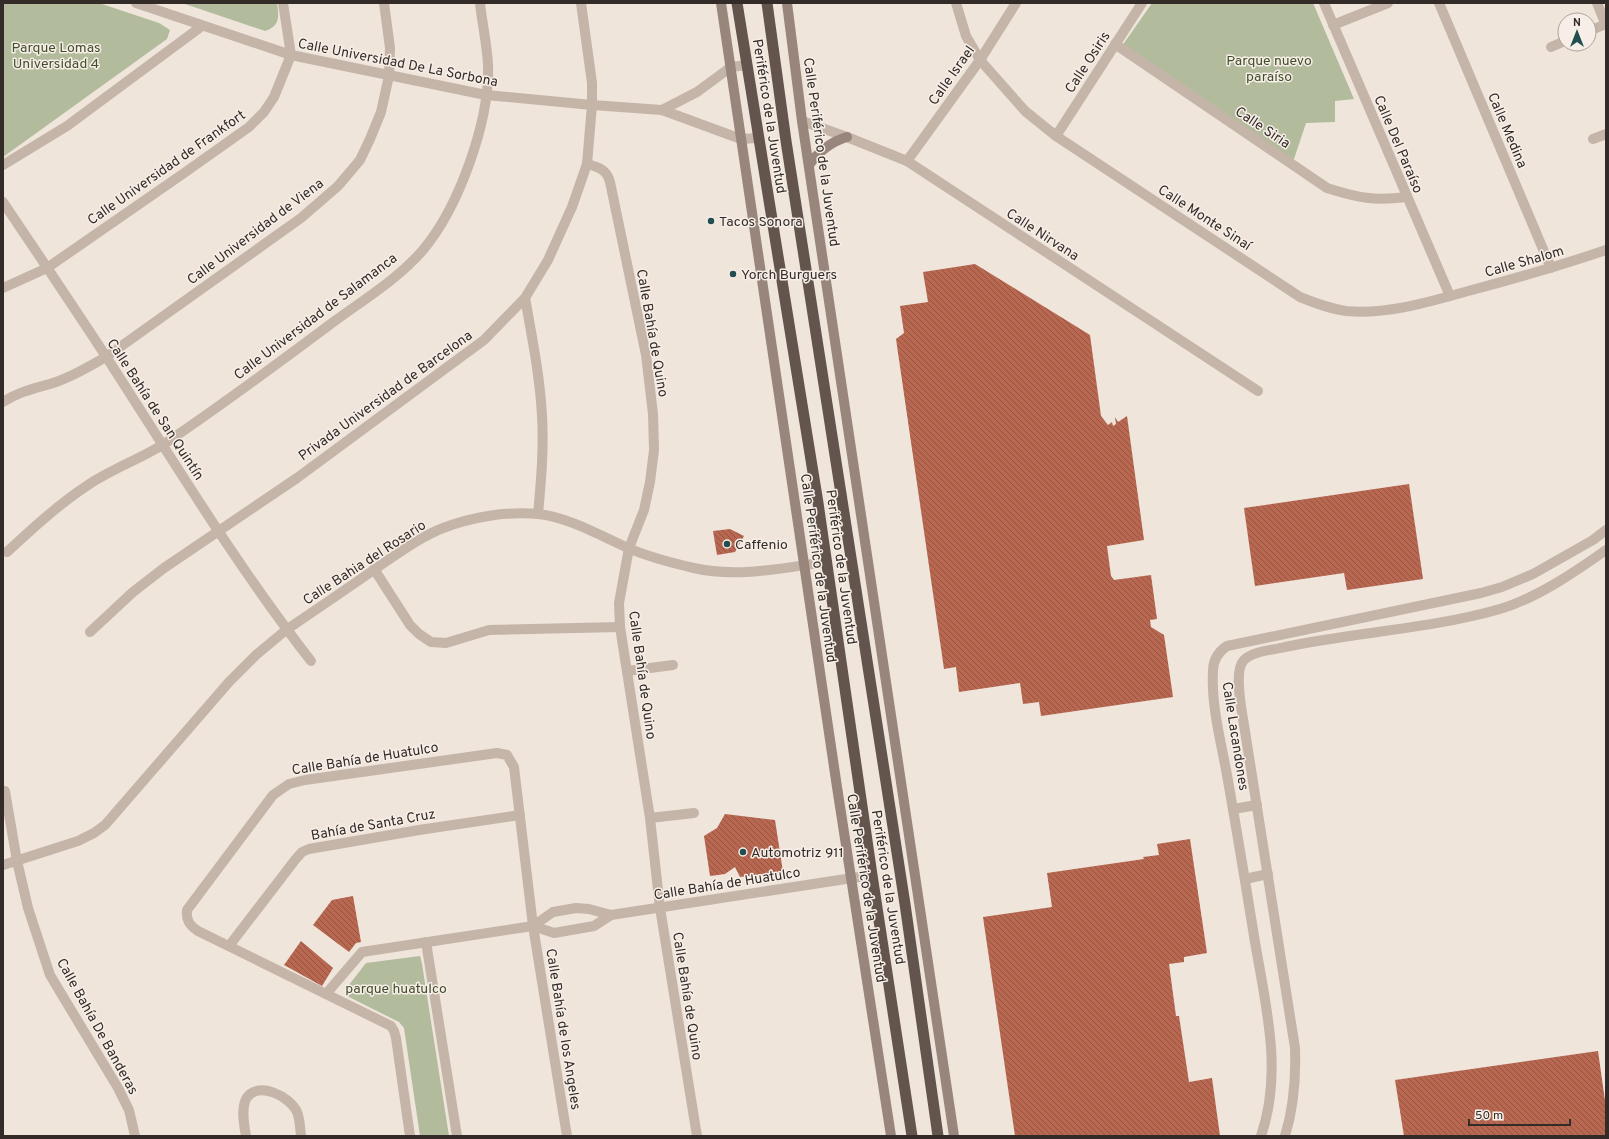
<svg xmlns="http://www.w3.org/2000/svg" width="1609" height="1139" font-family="Overpass,sans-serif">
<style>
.green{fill:#b2bc9d}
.building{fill:url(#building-back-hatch)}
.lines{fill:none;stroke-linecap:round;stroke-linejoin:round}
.minor{stroke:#c5b5a9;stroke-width:10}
.tertiary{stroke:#c5b5a9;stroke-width:10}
.secondary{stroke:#98857b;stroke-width:10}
.trunk{stroke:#63544e;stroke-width:11}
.poi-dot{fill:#224e50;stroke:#f7efe7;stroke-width:1.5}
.labels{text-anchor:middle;stroke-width:3;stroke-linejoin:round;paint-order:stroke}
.park-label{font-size:14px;fill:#434e2e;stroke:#f7efe7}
.street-label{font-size:14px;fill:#332b28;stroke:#f7efe7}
.poi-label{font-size:14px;fill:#332b28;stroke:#f7efe7;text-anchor:start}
</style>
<defs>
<pattern id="building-back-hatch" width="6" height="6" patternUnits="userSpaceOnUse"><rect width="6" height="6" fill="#b86750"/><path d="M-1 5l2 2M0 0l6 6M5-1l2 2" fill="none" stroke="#965542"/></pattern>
</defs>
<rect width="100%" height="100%" fill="#efe5db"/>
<!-- green -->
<g class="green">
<polygon points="3,3 99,3 159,23 170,30 167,39 3,157"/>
<path d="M 182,3 L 277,3 C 279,17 280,26 265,31 Z"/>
<polygon points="1152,3 1313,3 1354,99 1335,101 1335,122 1306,123 1293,162 1122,46"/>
<polygon points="420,956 422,964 449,1136 420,1136 404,1028 399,1022 347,996 345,990 366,963"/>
</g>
<!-- building -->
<g class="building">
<polygon points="975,264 1090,335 1101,416 1108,425 1112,422 1113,426 1116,424 1115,417 1118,422 1127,416 1144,540 1107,546 1111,576 1114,580 1151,575 1157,619 1150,620 1151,627 1164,635 1173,697 1041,716 1039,702 1023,704 1020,683 959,692 956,667 944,669 896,339 904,333 900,306 928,302 923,272"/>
<polygon points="1409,484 1423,579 1347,590 1344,573 1255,586 1244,508"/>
<polygon points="730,529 744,536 735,552 717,555 713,531"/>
<polygon points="725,814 775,820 783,872 740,877 735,867 725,874 710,876 704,836 717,828"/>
<polygon points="1190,839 1207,953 1184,957 1184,962 1169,964 1176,1016 1179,1016 1189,1082 1212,1078 1220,1136 1015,1136 983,917 1052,907 1047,873 1144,859 1143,857 1159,855 1157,844"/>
<polygon points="353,896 361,942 356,943 349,952 313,925 332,900"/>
<polygon points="301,941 333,968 322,986 284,965"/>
<polygon points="1598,1051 1606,1108 1606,1136 1404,1136 1395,1080"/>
</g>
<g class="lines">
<!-- minor -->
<g class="minor">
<path d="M 956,3 L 966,36 L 980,60 L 1025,111 L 1056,136 L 1300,297 C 1315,303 1330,309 1346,311 C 1388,315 1432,301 1472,290 C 1517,278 1562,265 1606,250"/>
<polyline points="1324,3 1450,296"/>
<polyline points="1439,3 1551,268"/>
<polyline points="1597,3 1606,25"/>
<polyline points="1333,25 1388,3"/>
<polyline points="1589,31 1606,24"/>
<path d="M 1115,44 L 1327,188 C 1358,198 1374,201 1407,197"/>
<polyline points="1551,47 1565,41"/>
<polyline points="802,121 847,137 907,161 1258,391"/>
<polyline points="1056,136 1142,3"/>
<polyline points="1593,139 1606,134"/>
<polyline points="907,161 980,60 1016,3"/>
<path d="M 587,164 C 599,167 607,170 610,182 L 646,355 L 653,414 L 654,450 L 650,482 L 644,510 L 629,548 L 619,603 L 620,627 L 650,818 L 660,908 L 697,1136"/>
<polyline points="3,165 67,126 202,26"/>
<path d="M 3,202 C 38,254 73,306 107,358 C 173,460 236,565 311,661"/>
<polyline points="3,288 47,268 187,171 249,127 264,112 274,97 291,55 283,3"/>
<path d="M 525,298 C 532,337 540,377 542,416 C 544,449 541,482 538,514"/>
<path d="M 3,402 C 19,391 38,388 56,382 C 74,376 90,366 106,357 L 301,218 L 338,186 L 360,160 L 370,139 L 381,112 L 389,76 L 390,48 L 384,3"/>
<path d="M 7,552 C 33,528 59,504 88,485 C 112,469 140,459 164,444 C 221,406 277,364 332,323 C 363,300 398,279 423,250 C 459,207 490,121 488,65 C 487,44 482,23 480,3"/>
<polyline points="374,569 410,625 419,634 431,642 446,643 489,630 620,627"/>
<polyline points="90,632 133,592 164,568 297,478 484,340 525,298 548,260 572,207 587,164 592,105 592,83 581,3"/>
<polyline points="627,671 673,665"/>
<polyline points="5,791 17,861 28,908 50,975 118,1088 129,1110 135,1136"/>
<polyline points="1233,809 1257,805"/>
<polyline points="650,818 694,813"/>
<path d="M 3,865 L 78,841 L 94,833 L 105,825 L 229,682 L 256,655 L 286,630 C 317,609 348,588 378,567 C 399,553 420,537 443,528 C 472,517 507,511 538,514 C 568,517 601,536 628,548 C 649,557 672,563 694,568 C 736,578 784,568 826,562"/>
<polyline points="1245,879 1268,874"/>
<polyline points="533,926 554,933 594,926 611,915 872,875"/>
<polyline points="426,942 457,1136"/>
<polyline points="229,946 295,860 302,852 309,849 419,830 520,815"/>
<polyline points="326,994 362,952 533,926 553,912 576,908 589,909 611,915"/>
<path d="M 246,1136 C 244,1125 241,1109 246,1099 C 257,1080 290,1096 297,1112 C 300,1119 300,1128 301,1136"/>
<path d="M 410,1136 L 396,1038 L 394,1031 L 391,1026 L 198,931 C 189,925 186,920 187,910 L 273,795 L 289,784 L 305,780 L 497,753 L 507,755 L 514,767 L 533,926 L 567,1136"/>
<path d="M 1261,1136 C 1283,1072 1266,1007 1255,942 C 1246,887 1237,831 1227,775 C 1221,742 1211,705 1213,671 C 1213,660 1218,652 1227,646 L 1481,593 L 1502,587 L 1533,574 L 1593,540 L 1606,530"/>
<path d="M 1285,1136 C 1294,1107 1296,1078 1295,1048 L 1244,725 C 1242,711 1233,671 1244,660 C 1253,651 1273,650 1285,647 C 1356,632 1430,629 1500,609 C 1537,598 1575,572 1606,550"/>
</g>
<!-- tertiary -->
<g class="tertiary">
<polyline points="136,3 291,55 486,95 592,105 662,110 741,139 758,138"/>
<polyline points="662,110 697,92 731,67 747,65"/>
</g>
<!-- secondary -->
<g class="secondary">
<polyline points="721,3 837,787 891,1136"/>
<polyline points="787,3 802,121 954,1136"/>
<path d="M 809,165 C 819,151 830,142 847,137"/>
</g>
<!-- trunk -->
<g class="trunk">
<polyline points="737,3 818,503 872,875 912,1136"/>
<polyline points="767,3 786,141 905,904 938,1136"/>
</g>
</g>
<!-- markers -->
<g class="poi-dot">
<circle cx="711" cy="221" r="4"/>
<circle cx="733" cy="274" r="4"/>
<circle cx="727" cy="544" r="4"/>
<circle cx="743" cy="852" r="4"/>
</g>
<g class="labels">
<!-- park labels -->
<g class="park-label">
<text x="56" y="52">Parque Lomas<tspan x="56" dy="16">Universidad 4</tspan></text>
<text x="1269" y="65">Parque nuevo<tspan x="1269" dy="16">paraíso</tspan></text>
<text x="396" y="993">parque huatulco</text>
</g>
<!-- street labels -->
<g class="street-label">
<text transform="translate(398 62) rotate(11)" y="5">Calle Universidad De La Sorbona</text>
<text transform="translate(1087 62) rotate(-57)" y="5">Calle Osiris</text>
<text transform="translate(951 75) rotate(-55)" y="5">Calle Israel</text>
<text transform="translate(770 116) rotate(81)" y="5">Periférico de la Juventud</text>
<text transform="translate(1263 127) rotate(34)" y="5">Calle Siria</text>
<text transform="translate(1508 130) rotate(67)" y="5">Calle Medina</text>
<text transform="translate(1399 144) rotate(67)" y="5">Calle Del Paraíso</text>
<text transform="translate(822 152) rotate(82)" y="5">Calle Periférico de la Juventud</text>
<text transform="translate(166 167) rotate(-35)" y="5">Calle Universidad de Frankfort</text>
<text transform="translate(1205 217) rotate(33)" y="5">Calle Monte Sinaí</text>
<text transform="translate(255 231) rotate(-37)" y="5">Calle Universidad de Viena</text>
<text transform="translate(1043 234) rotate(33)" y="5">Calle Nirvana</text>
<text transform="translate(1524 261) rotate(-16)" y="5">Calle Shalom</text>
<text transform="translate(315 316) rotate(-37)" y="5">Calle Universidad de Salamanca</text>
<text transform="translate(653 333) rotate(80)" y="5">Calle Bahía de Quino</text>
<text transform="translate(385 395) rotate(-36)" y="5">Privada Universidad de Barcelona</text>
<text transform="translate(156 409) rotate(57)" y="5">Calle Bahía de San Quintín</text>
<text transform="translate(364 562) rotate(-33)" y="5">Calle Bahia del Rosario</text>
<text transform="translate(842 567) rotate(82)" y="5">Periférico de la Juventud</text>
<text transform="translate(819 568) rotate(82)" y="5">Calle Periférico de la Juventud</text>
<text transform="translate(643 675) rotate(82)" y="5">Calle Bahía de Quino</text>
<text transform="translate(1236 736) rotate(81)" y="5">Calle Lacandones</text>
<text transform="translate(365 758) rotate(-9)" y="5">Calle Bahía de Huatulco</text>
<text transform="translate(373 824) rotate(-10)" y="5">Bahía de Santa Cruz</text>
<text transform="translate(727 883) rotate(-9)" y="5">Calle Bahía de Huatulco</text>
<text transform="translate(889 887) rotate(81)" y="5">Periférico de la Juventud</text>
<text transform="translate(867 888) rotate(81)" y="5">Calle Periférico de la Juventud</text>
<text transform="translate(688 996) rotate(81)" y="5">Calle Bahía de Quino</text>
<text transform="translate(98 1026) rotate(61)" y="5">Calle Bahía De Banderas</text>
<text transform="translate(564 1029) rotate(81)" y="5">Calle Bahía de los Angeles</text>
</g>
<!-- poi labels -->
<g class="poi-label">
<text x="719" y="226">Tacos Sonora</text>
<text x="741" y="279">Yorch Burguers</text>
<text x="735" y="549">Caffenio</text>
<text x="751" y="857">Automotriz 911</text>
</g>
</g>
<!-- border -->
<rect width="1609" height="1139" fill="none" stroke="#332b28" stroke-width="8"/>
<!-- north arrow -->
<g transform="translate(1577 32)"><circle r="19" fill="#f7efe7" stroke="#a9a19b"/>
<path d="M0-3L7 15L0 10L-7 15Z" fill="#224e50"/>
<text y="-6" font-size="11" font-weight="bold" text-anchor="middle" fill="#332b28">N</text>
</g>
<!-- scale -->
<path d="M1469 1119v6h101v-6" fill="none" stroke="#332b28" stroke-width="2"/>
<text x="1475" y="1119" font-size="12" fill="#332b28" stroke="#f7efe7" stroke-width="3" paint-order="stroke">50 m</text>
</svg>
